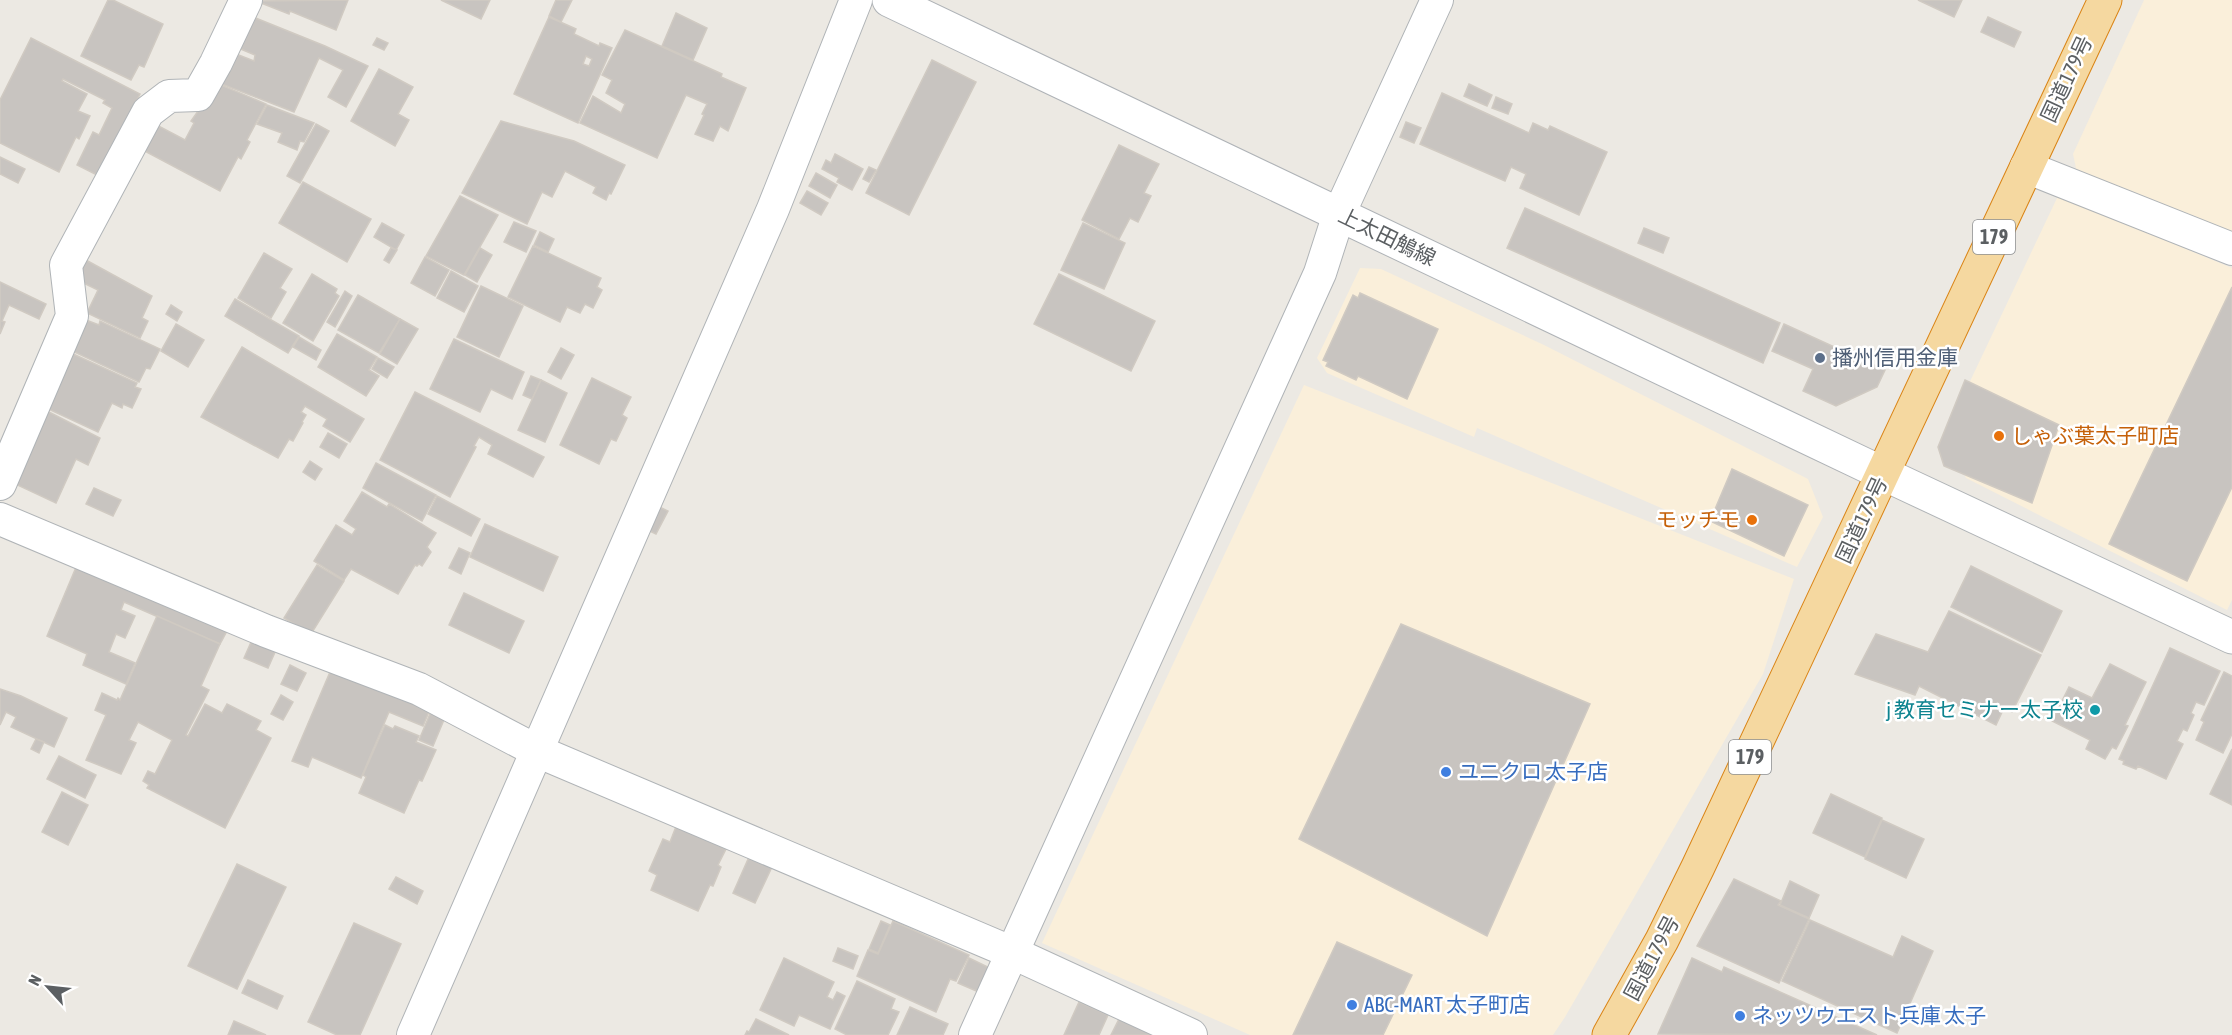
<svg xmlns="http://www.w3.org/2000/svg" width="2232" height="1035" font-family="'Asap Condensed','Noto Sans JP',sans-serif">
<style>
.commercial{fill:#faefda}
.building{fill:#c8c4c0;stroke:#d0cac2;stroke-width:1.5;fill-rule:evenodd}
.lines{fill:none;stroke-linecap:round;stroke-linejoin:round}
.minor-casing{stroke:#b0b4b7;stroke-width:34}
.tertiary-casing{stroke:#b0b4b7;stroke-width:35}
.secondary-casing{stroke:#afb3b7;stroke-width:35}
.trunk-casing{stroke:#da8415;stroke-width:35}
.minor{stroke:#fff;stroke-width:32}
.tertiary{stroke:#fff;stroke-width:33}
.secondary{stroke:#fff;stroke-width:33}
.trunk{stroke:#f5d8a0;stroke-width:33}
.service-dot{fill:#5c6f8a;stroke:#fff;stroke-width:2}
.food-dot{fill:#e8710a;stroke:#fff;stroke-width:2}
.culture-dot{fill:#0f9aa8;stroke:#fff;stroke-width:2}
.shop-dot{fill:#3f7fe0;stroke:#fff;stroke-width:2}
.labels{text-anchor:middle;stroke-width:5;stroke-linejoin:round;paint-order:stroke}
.shield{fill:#fff;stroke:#8c8f91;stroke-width:1.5}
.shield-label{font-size:20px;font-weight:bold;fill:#5b5f62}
.street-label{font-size:21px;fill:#5b5f62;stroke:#fff}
.service-label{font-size:21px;fill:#4e5e75;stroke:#fff;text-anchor:start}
.food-label{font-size:21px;fill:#c56008;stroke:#fff;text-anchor:start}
.culture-label{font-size:21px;fill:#0d838f;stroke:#fff;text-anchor:end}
.shop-label{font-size:21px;fill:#366cbe;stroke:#fff;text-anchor:start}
</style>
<rect width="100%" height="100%" fill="#ece9e3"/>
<!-- commercial -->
<g class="commercial">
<polygon points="2144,0 2232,0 2232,240 2077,173 2073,154"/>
<polygon points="2058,196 2232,268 2232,600 2227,610 1966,478 1945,434"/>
<polygon points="1360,268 1381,269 1544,345 1808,479 1823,517 1797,567 1477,428 1474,437 1327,373 1317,358"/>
<polygon points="1304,385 1794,579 1763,674 1565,1017 1553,1035 1250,1035 1042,943"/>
</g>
<!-- building -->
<g class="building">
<polygon points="108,0 113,0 163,24 144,67 139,65 131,80 81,56"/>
<polygon points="348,0 336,30 290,11 289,14 256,1"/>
<polygon points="441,0 490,0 481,19"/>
<polygon points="556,0 572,0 561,22 549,16"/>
<polygon points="1918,0 1962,0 1954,17"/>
<polygon points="676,13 707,28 693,60 662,46"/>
<polygon points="248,15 325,46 368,66 346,107 328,97 343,70 319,58 294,112 219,83 231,52 254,61 255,55 236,47"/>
<path d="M 549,17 L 576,29 L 574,34 L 599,46 L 600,43 L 612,48 L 578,123 L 514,94 ZM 586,56 L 592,59 L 589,66 L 583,64 Z"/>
<polygon points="1988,17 2021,32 2014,47 1981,32"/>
<polygon points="625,30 722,74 721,77 746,88 728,131 720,126 713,141 695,134 704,115 702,114 707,104 686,95 657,158 580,123 593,96 621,113 625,104 606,93 612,80 602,75"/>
<polygon points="31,38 140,94 97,175 77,165 93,132 99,135 112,108 103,103 105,100 63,79 62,81 87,94 78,111 90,116 79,139 76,137 59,172 0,143 0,100"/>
<polygon points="377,38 388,43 384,50 373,45"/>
<polygon points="932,60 976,82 909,215 866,193"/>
<polygon points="379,69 413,87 398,114 409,120 395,146 351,121"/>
<polygon points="1469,84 1492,95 1487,106 1464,96"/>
<polygon points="221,85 266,104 247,140 250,142 241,159 238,157 220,191 137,147 151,122 185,140 194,123 191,121 208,97"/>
<polygon points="1442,93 1529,133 1533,123 1548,130 1550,126 1607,152 1579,215 1520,188 1526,174 1511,167 1505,181 1420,144"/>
<polygon points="1496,97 1512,104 1508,114 1492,108"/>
<polygon points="267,105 314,123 304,142 300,141 297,150 278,142 282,133 257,124"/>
<polygon points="501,121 574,141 625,165 611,194 609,193 606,200 593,193 596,187 565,171 552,197 542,192 527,224 462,193"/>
<polygon points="1406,122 1421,128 1414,143 1400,137"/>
<polygon points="316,124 329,131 300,183 287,176"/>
<polygon points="1119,145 1159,164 1144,193 1151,196 1138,222 1130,218 1119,239 1082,220"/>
<polygon points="835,154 863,169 852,190 837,182 839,178 822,169 826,160 831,163"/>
<polygon points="0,157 25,169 18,183 0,174"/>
<polygon points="869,167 876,170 869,182 863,179"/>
<polygon points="816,173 837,185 830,198 809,186"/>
<polygon points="303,182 371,219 347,262 279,223"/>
<polygon points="807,191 828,203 821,215 800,203"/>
<polygon points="460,196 498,215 464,275 426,256"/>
<polygon points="1525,208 1780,323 1763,363 1507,248"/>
<polygon points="514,222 536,231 526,252 504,242"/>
<polygon points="382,223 404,235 396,250 374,237"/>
<polygon points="1083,223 1125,243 1104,289 1061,270"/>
<polygon points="1644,228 1669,238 1663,253 1638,243"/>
<polygon points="540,232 554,239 548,252 534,245"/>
<polygon points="533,246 601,278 597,287 602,290 593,308 585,304 580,313 567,307 560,322 508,297"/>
<polygon points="391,248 397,250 389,263 384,260"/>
<polygon points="480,248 492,255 477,282 465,275"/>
<polygon points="264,253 292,269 280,288 286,292 271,318 238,298"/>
<polygon points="425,257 449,270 435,296 411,283"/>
<polygon points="84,259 152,296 142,318 148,321 140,338 87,313 98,290 75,279"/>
<polygon points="451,271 478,286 464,312 437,298"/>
<polygon points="312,274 337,289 335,293 339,296 313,341 283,323"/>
<polygon points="1059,274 1155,321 1131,371 1034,324"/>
<polygon points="0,282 46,304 39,319 9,305 2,321 5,322 0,334"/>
<polygon points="481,286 523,306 499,357 457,337"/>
<polygon points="2232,287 2232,487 2187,581 2109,544"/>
<polygon points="345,291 352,296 335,327 327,322"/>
<polygon points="1360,293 1438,329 1407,399 1358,376 1356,380 1326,366 1328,362 1323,360 1353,295 1358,298"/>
<polygon points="358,295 400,319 379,353 338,330"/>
<polygon points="235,299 299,336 288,353 225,316"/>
<polygon points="171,305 182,312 177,321 166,314"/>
<polygon points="400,319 418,329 397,364 380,354"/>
<polygon points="86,320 99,325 100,321 160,349 150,369 146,368 139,382 72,351"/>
<polygon points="176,324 204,340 188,367 161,351"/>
<polygon points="1784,324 1885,370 1877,387 1836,406 1803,391 1813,369 1772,351"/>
<polygon points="337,334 377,357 369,370 379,376 366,396 318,367"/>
<polygon points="299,337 321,350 316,360 293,347"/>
<polygon points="454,339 524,372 512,399 491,389 480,412 430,389"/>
<polygon points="242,347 364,419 350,442 323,426 327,419 305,406 301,412 306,415 302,422 303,423 293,441 289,439 278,458 201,417"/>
<polygon points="561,348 574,355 561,379 548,372"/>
<polygon points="71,353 137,383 135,387 141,389 132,408 123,404 122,408 112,403 98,432 46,408"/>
<polygon points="378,358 394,367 387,378 372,369"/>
<polygon points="531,376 541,380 532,399 523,395"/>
<polygon points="592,378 631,397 622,415 627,418 616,441 611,439 599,464 560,445"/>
<polygon points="541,380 567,393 545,442 518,430"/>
<polygon points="1965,380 2059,425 2032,503 1944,466 1938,447"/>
<polygon points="415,392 544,457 533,477 488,454 492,445 479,437 474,446 476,447 450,497 380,460"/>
<polygon points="45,410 100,438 88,465 76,459 56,503 11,482"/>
<polygon points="328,433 347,444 339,458 320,447"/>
<polygon points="310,461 322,469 315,480 303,472"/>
<polygon points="376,463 436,495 422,521 363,488"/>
<polygon points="1732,469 1808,505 1784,556 1710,521"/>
<polygon points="94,488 121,500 113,516 86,504"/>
<polygon points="362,492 387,507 389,504 436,533 427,547 431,552 422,566 419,564 417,566 415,565 398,594 351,569 344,580 314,561 336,525 352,535 356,529 344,521"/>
<polygon points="437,496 480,519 471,536 428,514"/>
<polygon points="655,505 668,511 656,534 643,528"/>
<polygon points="485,524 558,557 543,591 470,557"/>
<polygon points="459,548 470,553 461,574 449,568"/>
<polygon points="77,565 228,629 220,644 124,602 121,610 135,616 125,638 116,634 109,652 135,663 126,684 83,665 87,654 47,636"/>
<polygon points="317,565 344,581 311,634 284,618"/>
<polygon points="1971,566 2062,611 2042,652 1951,607"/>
<polygon points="464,593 524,621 509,653 449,625"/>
<polygon points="1949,611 2041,655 2012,712 2004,708 1996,725 1919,686 1915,695 1855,674 1876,634 1928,652"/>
<polygon points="157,616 220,644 201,686 209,690 186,735 188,736 205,704 222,713 227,704 261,721 256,730 271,738 225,828 147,788 149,785 143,781 148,771 155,774 172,740 138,722 129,740 136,743 121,774 86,760 106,715 95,710 102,693 117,700 118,698 120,700"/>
<polygon points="1401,624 1590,704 1487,936 1299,839"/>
<polygon points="252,640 276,650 268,668 244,658"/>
<polygon points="2170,648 2220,671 2204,705 2196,702 2191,713 2194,715 2187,731 2183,729 2177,741 2183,744 2166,779 2138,766 2136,769 2123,764 2124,761 2119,759"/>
<polygon points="2110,664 2146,682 2125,725 2128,726 2116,749 2112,747 2105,759 2086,749 2090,740 2052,721 2069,687 2092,698"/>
<polygon points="290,665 306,673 297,691 281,684"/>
<polygon points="333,665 431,707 423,726 389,712 361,778 312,757 308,767 292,761"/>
<polygon points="2224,672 2232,676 2232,734 2223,753 2196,740 2204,722 2201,720"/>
<polygon points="0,689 21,696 67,718 54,747 11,727 16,717 6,712 0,725"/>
<polygon points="281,695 293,702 283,720 271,714"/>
<polygon points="432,709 446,715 433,746 419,740"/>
<polygon points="385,725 393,729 395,726 419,736 416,742 436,750 422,781 419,780 404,813 359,793 366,777 363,775"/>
<polygon points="36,739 44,742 39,753 31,749"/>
<polygon points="2232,749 2232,805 2210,794"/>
<polygon points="59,756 96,775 85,798 47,779"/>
<polygon points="62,792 88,805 68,845 42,832"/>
<polygon points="1831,794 1882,818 1865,857 1813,833"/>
<polygon points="1882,820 1924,839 1906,878 1865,859"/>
<polygon points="677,824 723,844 722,847 726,849 718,865 721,867 713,886 710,885 698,911 651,890 657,875 649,871 663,839 670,842"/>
<polygon points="749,857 772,867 755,903 733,893"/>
<polygon points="237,864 286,887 237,989 188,966"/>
<polygon points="396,877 423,891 417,904 389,889"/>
<polygon points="1734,879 1781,901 1778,905 1809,919 1779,983 1697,946"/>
<polygon points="1790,881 1819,895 1809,918 1780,905"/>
<polygon points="1810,920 1893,957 1902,936 1933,951 1897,1033 1782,981"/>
<polygon points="881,921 890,925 878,953 869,949"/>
<polygon points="893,921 969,955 956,981 950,979 936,1012 857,976 868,950 878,954"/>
<polygon points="354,923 401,944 360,1035 337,1035 308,1022"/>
<polygon points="1337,942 1412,975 1383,1035 1293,1035"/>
<polygon points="838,948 858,956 853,969 833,961"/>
<polygon points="784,958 834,982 827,997 833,1000 837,992 845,996 830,1029 799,1015 794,1026 760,1010"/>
<polygon points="969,958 992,969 981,993 958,983"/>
<polygon points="1692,958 1722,972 1724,967 1877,1035 1658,1034"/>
<polygon points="248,980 283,996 277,1009 242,993"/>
<polygon points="857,981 895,999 891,1009 899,1012 888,1035 847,1035 835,1029"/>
<polygon points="1079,1002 1108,1015 1099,1035 1064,1035"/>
<polygon points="910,1007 948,1024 943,1035 897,1035"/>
<polygon points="756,1019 789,1035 745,1035 747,1031 749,1032"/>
<polygon points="1119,1019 1154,1035 1111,1035"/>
<polygon points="234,1021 266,1035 228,1035"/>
</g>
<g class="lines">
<!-- minor casing -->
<g class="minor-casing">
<g id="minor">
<polyline points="2026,167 2232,249"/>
<polyline points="0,484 72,316 66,265 148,112 169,96 198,95 216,63 246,0"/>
<polyline points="0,519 266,631 419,689 537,751 1013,953 1191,1035"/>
<polyline points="413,1035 773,209 856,0"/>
<polyline points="975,1035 1320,273 1339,214 1437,0"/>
</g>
</g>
<!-- tertiary casing -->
<g class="tertiary-casing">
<polyline id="tertiary" points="1884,474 2232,637"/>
</g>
<!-- secondary casing -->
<g class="secondary-casing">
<polyline id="secondary" points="889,0 1884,474"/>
</g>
<!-- trunk casing -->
<g class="trunk-casing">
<polyline id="trunk" points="1609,1035 1662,940 1698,867 2105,0"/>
</g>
<!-- minor -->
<use href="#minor" class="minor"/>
<!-- tertiary -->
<use href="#tertiary" class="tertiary"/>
<!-- secondary -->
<use href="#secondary" class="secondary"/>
<!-- trunk -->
<use href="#trunk" class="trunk"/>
</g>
<!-- markers -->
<circle class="service-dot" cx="1820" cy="358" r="6"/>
<g class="food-dot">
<circle cx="1999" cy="436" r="6"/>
<circle cx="1752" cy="520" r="6"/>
</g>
<circle class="culture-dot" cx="2095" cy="710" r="6"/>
<g class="shop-dot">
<circle cx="1446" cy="772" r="6"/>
<circle cx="1352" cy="1005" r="6"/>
<circle cx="1740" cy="1016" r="6"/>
</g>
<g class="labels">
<!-- shield labels -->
<g class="shield">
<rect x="1973" y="220" width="42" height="34" rx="4.5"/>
<rect x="1729" y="740" width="42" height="34" rx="4.5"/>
</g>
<g class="shield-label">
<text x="1994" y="244">179</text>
<text x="1750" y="764">179</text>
</g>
<!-- street labels -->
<g class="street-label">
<text transform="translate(2067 79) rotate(-65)" y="7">国道179号</text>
<text transform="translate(1387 237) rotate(26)" y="7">上太田鵤線</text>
<text transform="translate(1862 520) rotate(-65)" y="7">国道179号</text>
<text transform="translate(1652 958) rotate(-62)" y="7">国道179号</text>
</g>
<!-- service labels -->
<g class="service-label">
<text x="1832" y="365">播州信用金庫</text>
</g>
<!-- food labels -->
<g class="food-label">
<text x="2011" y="443">しゃぶ葉太子町店</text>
<text x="1740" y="527" text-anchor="end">モッチモ</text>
</g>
<!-- culture labels -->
<g class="culture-label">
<text x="2083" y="717">j 教育セミナー太子校</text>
</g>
<!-- shop labels -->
<g class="shop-label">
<text x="1458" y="779">ユニクロ 太子店</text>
<text x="1364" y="1012">ABC-MART 太子町店</text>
<text x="1752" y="1023">ネッツウエスト兵庫 太子</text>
</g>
</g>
<!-- north arrow -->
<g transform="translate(48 987) rotate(297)" stroke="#ffffff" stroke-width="4.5" paint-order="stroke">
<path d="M0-4.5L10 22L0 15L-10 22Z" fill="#5b5f62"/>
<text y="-9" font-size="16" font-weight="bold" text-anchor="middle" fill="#5b5f62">N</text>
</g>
</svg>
